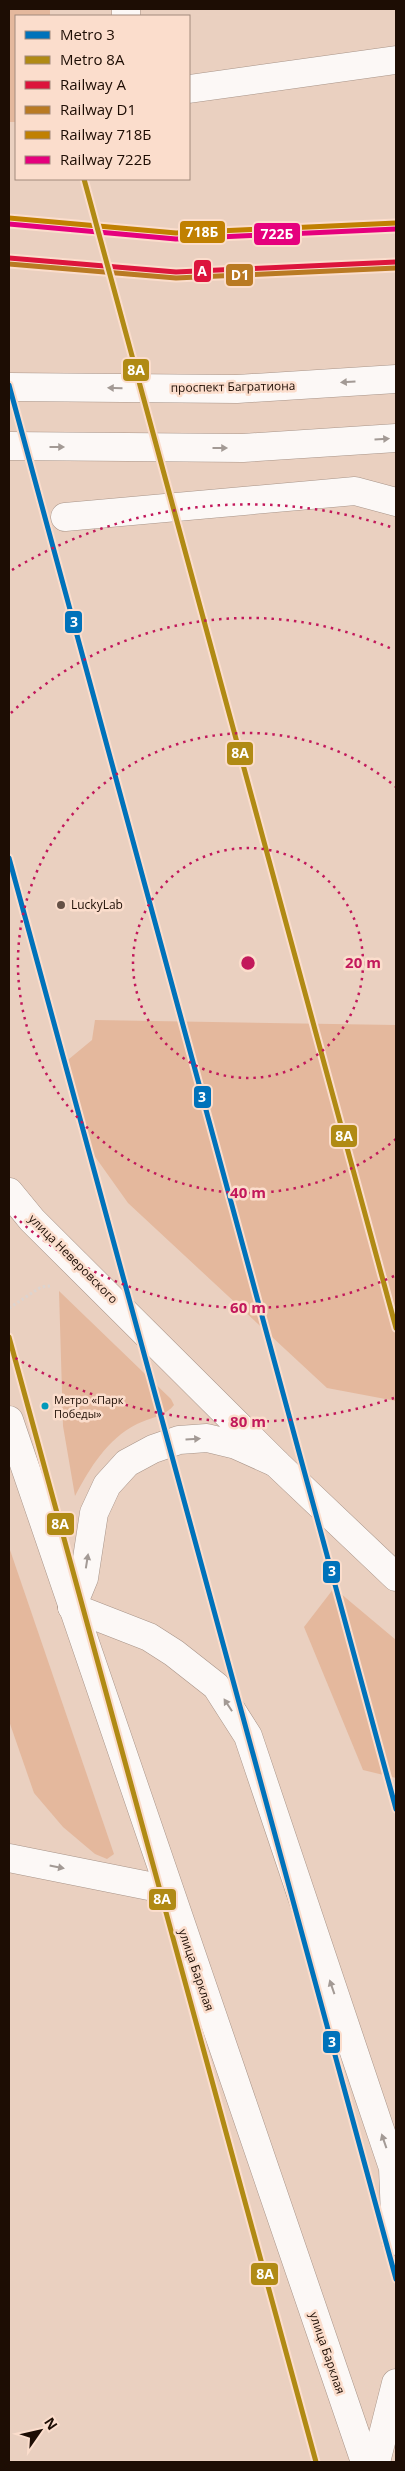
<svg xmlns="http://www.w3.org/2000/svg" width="405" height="2471" font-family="'Open Sans',sans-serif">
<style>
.green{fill:#e4b89d}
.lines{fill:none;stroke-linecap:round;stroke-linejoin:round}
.minor-casing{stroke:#a89488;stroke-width:29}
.major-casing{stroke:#a89488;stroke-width:29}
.path{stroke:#ddd4cf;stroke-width:3;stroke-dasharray:2.5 2.5;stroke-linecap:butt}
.minor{stroke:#fcf8f6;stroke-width:28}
.major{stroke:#fcf8f6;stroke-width:28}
.rail-1-casing{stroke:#fbddcc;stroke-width:9}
.rail-2-casing{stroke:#fbddcc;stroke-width:9}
.rail-3-casing{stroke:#fbddcc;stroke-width:9}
.rail-4-casing{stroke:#fbddcc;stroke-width:9}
.rail-1{stroke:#dc143c;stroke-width:5}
.rail-2{stroke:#b97a23;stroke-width:5}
.rail-3{stroke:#c08001;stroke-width:5}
.rail-4{stroke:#e5007d;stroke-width:5}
.metro-1-casing{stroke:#fbddcc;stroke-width:9}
.metro-2-casing{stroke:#fbddcc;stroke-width:9}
.metro-1{stroke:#0072ba;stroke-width:5}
.metro-2{stroke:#b08a14;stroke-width:5}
.oneway{fill:#a39a95}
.ring{fill:none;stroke:#c2185b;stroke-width:2.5;stroke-dasharray:2.5 5}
.poi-dot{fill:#655146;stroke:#fbddcc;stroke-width:2}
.bus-dot{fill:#0399ba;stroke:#fbddcc;stroke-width:2}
.labels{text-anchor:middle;stroke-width:5;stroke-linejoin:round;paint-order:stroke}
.bus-label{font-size:11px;fill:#1d0d04;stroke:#fbddcc;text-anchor:start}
.street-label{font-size:12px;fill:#1d0d04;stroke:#fbddcc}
.poi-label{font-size:12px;fill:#1d0d04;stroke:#fbddcc;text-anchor:start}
.centre{fill:#c2185b;stroke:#fbddcc;stroke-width:2.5}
.ring-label{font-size:15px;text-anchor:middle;font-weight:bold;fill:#c2185b;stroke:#fbddcc;stroke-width:5;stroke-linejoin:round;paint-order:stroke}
.line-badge{stroke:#fbddcc;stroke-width:2}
.badge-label{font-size:14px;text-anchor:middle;font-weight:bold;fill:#fff}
</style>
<rect width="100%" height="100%" fill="#ead0c0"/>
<!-- green -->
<g class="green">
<polygon points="9,9 50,9 50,16 16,16 16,122 9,122"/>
<polygon points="95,1020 396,1025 396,1401 327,1388 128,1203 91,1151 63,1064 92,1040"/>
<path d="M 59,1291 L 171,1399 L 174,1405 C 166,1416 149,1418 137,1424 C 107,1439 90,1468 75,1496 L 63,1426 Z"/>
<polygon points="9,1547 114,1854 107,1859 95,1854 63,1827 34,1793 9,1721"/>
<polygon points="334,1588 396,1640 396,1778 363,1770 304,1627"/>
</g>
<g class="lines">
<!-- minor casing -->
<g class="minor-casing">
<g id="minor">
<polyline points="126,9 126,16"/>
<polyline points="189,89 396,60"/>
<polyline points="65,517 355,491 396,502"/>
<polyline points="9,1420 365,2462"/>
<polyline points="72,1607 149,1637 174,1653 216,1686 248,1736 393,2168 396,2241"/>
<polyline points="72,1607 84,1578 94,1513 107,1485 127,1463 153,1449 179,1440 207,1438 236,1445 276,1463"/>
<polyline points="9,1858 169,1890"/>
<polyline points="376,2462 396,2383"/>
</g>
</g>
<!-- major casing -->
<g class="major-casing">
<g id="major">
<polyline points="9,387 237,389 396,379"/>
<polyline points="9,446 243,448 396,438"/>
<polyline points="9,1192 32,1220 278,1465 396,1577"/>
</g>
</g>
<!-- path -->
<polyline class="path" points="9,1308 41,1287 50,1286"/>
<!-- minor -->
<use href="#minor" class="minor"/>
<!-- major -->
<use href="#major" class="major"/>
<!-- rail-1 casing -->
<g class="rail-1-casing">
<polyline id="rail-1" points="9,258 176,272 396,262"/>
</g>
<!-- rail-2 casing -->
<g class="rail-2-casing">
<polyline id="rail-2" points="9,264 176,278 396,268"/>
</g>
<!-- rail-3 casing -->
<g class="rail-3-casing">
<polyline id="rail-3" points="9,218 176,233 396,223"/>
</g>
<!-- rail-4 casing -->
<g class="rail-4-casing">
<polyline id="rail-4" points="9,224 176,239 396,229"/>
</g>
<!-- rail-1 -->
<use href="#rail-1" class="rail-1"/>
<!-- rail-2 -->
<use href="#rail-2" class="rail-2"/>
<!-- rail-3 -->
<use href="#rail-3" class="rail-3"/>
<!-- rail-4 -->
<use href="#rail-4" class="rail-4"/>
<!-- metro-1 casing -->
<g class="metro-1-casing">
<g id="metro-1">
<polyline points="9,385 396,1809"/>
<polyline points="9,858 396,2279"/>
</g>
</g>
<!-- metro-2 casing -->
<g class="metro-2-casing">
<g id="metro-2">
<polyline points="84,179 396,1328"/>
<polyline points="9,1337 316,2462"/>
</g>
</g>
<!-- metro-1 -->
<use href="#metro-1" class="metro-1"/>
<!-- metro-2 -->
<use href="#metro-2" class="metro-2"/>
</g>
<!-- one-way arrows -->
<defs><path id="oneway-solid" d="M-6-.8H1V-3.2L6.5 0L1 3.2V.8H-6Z" transform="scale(1.25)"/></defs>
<g class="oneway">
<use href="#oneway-solid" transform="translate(348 382) rotate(176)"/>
<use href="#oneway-solid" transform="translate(115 388) rotate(-179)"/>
<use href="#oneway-solid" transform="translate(382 439) rotate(-4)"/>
<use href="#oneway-solid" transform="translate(57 447)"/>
<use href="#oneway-solid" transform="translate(220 448)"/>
<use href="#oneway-solid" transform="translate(193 1439) rotate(-4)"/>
<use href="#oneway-solid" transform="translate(87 1561) rotate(-81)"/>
<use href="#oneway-solid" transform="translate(228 1705) rotate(-123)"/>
<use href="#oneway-solid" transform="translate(57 1867) rotate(11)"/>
<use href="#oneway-solid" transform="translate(332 1987) rotate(-109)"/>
<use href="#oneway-solid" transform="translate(384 2141) rotate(-109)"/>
</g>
<!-- distance rings -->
<g class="ring">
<circle cx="248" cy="963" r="115"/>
<path d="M396 1139A230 230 0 1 1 396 787"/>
<path d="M394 1276A345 345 0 0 1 11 1213M11 713A345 345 0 0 1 394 650"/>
<path d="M394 1398A459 459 0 0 1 12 1356M12 570A459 459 0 0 1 394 528"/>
</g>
<!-- markers -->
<circle class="poi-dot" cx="61" cy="905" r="5"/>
<circle class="bus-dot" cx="45" cy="1406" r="4.5"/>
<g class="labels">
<!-- bus labels -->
<g class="bus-label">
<text x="54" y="1404">Метро «Парк<tspan x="54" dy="14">Победы»</tspan></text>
</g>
<!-- street labels -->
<g class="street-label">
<text transform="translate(233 387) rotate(-1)" y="4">проспект Багратиона</text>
<text transform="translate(73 1259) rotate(45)" y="4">улица Неверовского</text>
<text transform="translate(196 1970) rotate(71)" y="4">улица Барклая</text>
<text transform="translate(327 2353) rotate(71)" y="4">улица Барклая</text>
</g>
<!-- poi labels -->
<g class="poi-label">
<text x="71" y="909">LuckyLab</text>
</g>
</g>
<circle cx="248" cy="963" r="8" class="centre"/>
<g class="ring-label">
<text x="363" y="968">20 m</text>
<text x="248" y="1198">40 m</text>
<text x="248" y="1313">60 m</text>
<text x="248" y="1427">80 m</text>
</g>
<g class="line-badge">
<rect x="179" y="220" width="47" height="24" rx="5" fill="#c08001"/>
<rect x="253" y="222" width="48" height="24" rx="5" fill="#e5007d"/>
<rect x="193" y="259" width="19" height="24" rx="5" fill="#dc143c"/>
<rect x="225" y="263" width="29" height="24" rx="5" fill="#b97a23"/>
<rect x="122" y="358" width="28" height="24" rx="5" fill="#b08a14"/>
<rect x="64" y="610" width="19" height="24" rx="5" fill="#0072ba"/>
<rect x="226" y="741" width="28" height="25" rx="5" fill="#b08a14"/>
<rect x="193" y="1085" width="19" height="24" rx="5" fill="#0072ba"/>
<rect x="330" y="1124" width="28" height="24" rx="5" fill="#b08a14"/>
<rect x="46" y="1512" width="29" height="24" rx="5" fill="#b08a14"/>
<rect x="322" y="1560" width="19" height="24" rx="5" fill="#0072ba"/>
<rect x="148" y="1888" width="29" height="23" rx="5" fill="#b08a14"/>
<rect x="322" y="2030" width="19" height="24" rx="5" fill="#0072ba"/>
<rect x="250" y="2262" width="29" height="24" rx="5" fill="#b08a14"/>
</g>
<g class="badge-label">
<text x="202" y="237">718Б</text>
<text x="277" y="239">722Б</text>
<text x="202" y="276">A</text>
<text x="240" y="280">D1</text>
<text x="136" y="375">8А</text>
<text x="74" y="627">3</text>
<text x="240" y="758">8А</text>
<text x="202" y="1102">3</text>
<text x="344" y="1141">8А</text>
<text x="60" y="1529">8А</text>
<text x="332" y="1576">3</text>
<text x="162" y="1904">8А</text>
<text x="332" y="2047">3</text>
<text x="265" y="2279">8А</text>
</g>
<!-- border -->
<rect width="405" height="2471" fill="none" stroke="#1d0d04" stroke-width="20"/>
<!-- legend -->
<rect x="15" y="15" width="175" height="165" fill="#fbddcc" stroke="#a28a7c"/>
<rect x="25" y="31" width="25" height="8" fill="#0072ba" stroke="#a28a7c"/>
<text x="60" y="40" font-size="15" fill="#1d0d04">Metro 3</text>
<rect x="25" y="56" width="25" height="8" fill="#b08a14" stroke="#a28a7c"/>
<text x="60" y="65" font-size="15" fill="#1d0d04">Metro 8А</text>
<rect x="25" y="81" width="25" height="8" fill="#dc143c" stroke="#a28a7c"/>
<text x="60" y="90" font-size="15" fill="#1d0d04">Railway A</text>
<rect x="25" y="106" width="25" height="8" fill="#b97a23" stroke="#a28a7c"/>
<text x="60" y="115" font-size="15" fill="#1d0d04">Railway D1</text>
<rect x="25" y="131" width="25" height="8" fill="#c08001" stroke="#a28a7c"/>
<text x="60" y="140" font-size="15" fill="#1d0d04">Railway 718Б</text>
<rect x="25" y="156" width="25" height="8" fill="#e5007d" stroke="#a28a7c"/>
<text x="60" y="165" font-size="15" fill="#1d0d04">Railway 722Б</text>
<!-- north arrow -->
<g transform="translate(40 2431) rotate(56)" stroke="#fbddcc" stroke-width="4" paint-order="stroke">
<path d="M0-4L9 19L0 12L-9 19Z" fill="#1d0d04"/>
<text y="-8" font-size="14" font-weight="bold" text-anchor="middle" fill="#1d0d04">N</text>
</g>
</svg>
